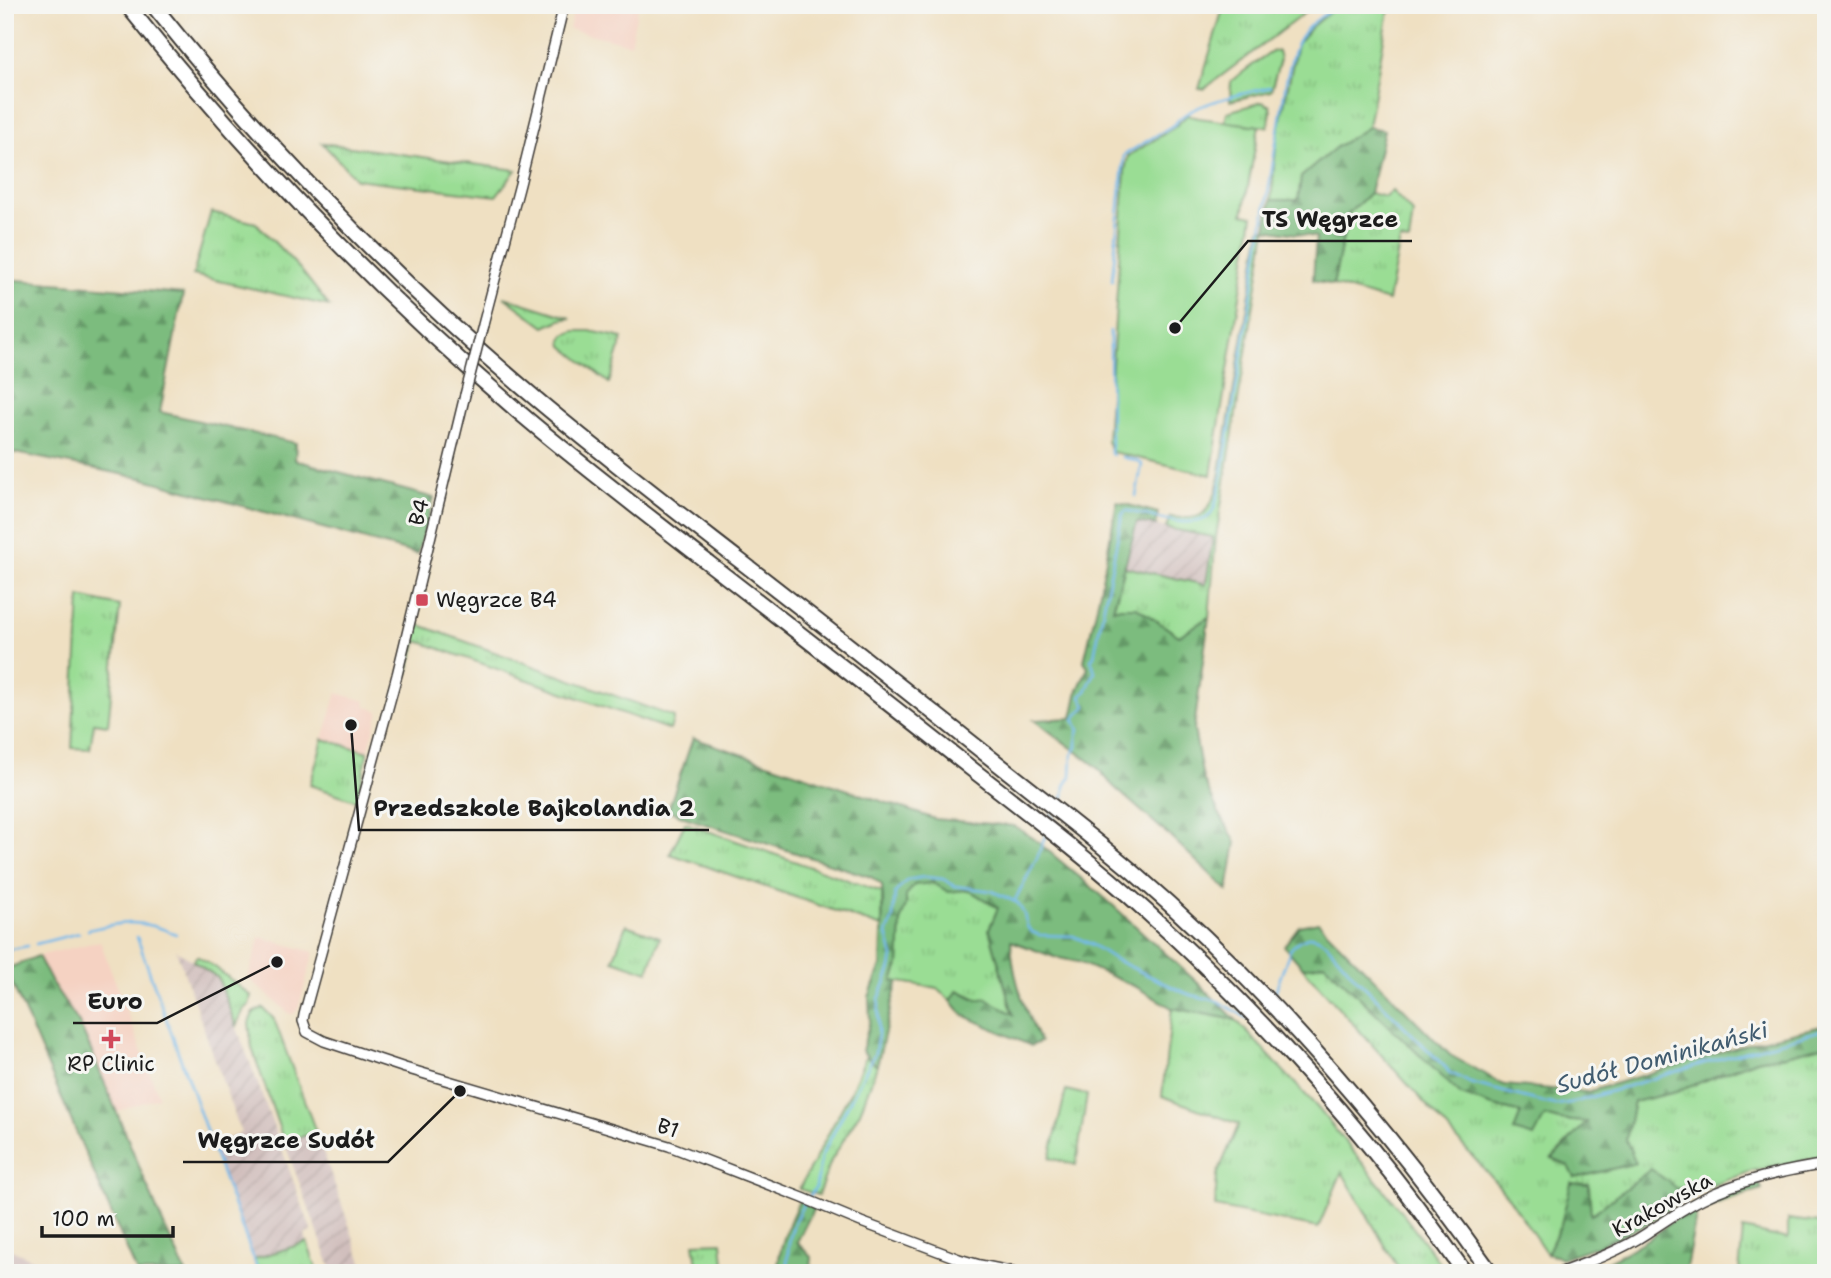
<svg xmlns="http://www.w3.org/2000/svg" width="1831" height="1278" font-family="'Shantell Sans',sans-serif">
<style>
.built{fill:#f5d2c2}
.industrial{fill:url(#industrial-furrows)}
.railway{fill:#d1bfbd}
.grass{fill:url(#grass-tufts);stroke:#5b7c58;stroke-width:2}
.forest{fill:url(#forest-firs);stroke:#4c6c4d;stroke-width:2}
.park{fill:#9add94;stroke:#5b7c58;stroke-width:2}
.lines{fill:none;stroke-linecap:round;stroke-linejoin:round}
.stream{stroke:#75baeb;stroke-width:2.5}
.tertiary-casing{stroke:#3c3935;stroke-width:12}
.motorway-casing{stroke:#3c3935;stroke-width:18}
.tertiary{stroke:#fff;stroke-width:9}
.motorway{stroke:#fff;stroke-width:14}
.rail-casing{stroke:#1c1c1c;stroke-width:5}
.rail{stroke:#f6f6f2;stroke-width:2.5;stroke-dasharray:8;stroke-linecap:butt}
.tertiary-bridge-casing{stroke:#3c3935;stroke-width:12;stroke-linecap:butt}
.tertiary-bridge{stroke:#fff;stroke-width:9}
.poi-dot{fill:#d1495b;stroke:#f6f6f2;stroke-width:2.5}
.labels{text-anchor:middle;stroke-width:6;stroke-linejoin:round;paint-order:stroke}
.street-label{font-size:21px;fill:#1c1c1c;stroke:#f6f6f2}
.poi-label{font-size:21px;fill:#1c1c1c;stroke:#f6f6f2;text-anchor:start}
.water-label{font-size:23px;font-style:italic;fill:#405b6f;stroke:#f6f6f2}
.leader{fill:none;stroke:#1c1c1c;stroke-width:2.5}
.callout-dot{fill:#1c1c1c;stroke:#f6f6f2;stroke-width:2.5}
.callout-label{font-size:23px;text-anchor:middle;font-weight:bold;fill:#1c1c1c;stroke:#f6f6f2;stroke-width:6;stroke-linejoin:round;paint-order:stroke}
</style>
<defs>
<pattern id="industrial-furrows" width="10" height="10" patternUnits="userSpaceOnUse" patternTransform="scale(1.75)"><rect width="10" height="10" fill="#d1bfbd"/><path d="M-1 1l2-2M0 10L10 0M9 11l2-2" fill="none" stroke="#b3a4a2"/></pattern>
<pattern id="grass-tufts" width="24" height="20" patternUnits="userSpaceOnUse" patternTransform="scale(1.75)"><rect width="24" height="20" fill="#9add94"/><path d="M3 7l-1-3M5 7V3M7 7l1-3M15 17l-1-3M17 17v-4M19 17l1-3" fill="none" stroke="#84bd7f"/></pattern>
<pattern id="forest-firs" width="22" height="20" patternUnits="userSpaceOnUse" patternTransform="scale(1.75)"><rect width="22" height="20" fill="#7bbc7e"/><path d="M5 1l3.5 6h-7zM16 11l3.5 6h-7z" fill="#649866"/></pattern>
</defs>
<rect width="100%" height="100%" fill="#f6f6f2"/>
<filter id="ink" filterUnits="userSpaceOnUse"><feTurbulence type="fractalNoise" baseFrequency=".0143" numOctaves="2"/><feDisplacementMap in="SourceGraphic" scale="14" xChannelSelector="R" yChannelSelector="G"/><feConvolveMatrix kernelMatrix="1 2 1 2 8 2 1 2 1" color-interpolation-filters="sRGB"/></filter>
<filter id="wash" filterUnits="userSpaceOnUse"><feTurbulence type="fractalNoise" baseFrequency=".00686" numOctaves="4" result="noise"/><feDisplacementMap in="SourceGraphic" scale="28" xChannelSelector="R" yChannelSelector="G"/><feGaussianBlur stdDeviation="1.57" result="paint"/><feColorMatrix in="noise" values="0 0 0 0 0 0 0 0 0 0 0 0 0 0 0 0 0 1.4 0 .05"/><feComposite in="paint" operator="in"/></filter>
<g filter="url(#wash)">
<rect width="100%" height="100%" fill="#efe0c2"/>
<!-- built -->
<g class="built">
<polygon points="575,5 629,5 638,7 630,44 569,29"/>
<polygon points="337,693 366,701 365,706 379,711 368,752 323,739"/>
<polygon points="260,937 314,952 298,1009 293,1014 290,1014 248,978"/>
<polygon points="100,941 159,1097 116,1112 79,1023 52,983 38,956"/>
</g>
<!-- industrial -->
<g class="industrial">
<polygon points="1137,522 1213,537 1206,585 1125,567"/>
<polygon points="176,950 218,978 264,1100 312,1232 305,1234 307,1242 254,1259 210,1145 241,1133"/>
<polygon points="316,1132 343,1208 366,1273 333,1273 284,1142"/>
</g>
<!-- railway -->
<polygon class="railway" points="5,1247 62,1273 5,1273"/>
<!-- grass -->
<g class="grass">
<polygon points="1224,5 1315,5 1204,89 1199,89"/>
<polygon points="1338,5 1390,5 1368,127 1335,148 1298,200 1271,200 1277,138 1297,44 1310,28"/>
<polygon points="1278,51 1280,59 1271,91 1230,101 1231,81 1270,52"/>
<polygon points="1262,102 1270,106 1271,112 1268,127 1225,122 1227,112"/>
<polygon points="322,143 516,170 496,196 356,179"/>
<polygon points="1392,191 1413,213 1409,242 1400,240 1388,301 1333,285 1348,214 1370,193 1385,197"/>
<polygon points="211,212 256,223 300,269 329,306 193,275"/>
<path d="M 1261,228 L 1266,229 L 1216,537 L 1209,617 L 1179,636 L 1136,607 L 1113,610 L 1125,567 L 1206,585 L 1213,537 L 1166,528 L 1170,517 C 1200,520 1206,518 1217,489 Z"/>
<polygon points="504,297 571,318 560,320 545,327"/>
<polygon points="575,331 590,331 623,338 609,383 563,346 562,340 565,335"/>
<polygon points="80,597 120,606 108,725 94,723 90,749 72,748"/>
<polygon points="417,624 674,717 670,730 418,641 407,674 402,672"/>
<polygon points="323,739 368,752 357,801 310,785"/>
<polygon points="685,823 882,892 882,927 670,854"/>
<polygon points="922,883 933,883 949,892 964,890 972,892 998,908 989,929 1013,1015 958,990 951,1001 937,988 893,981 899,965 901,919 906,905 905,896 914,885"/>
<polygon points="626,925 660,937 648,972 613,960"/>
<polygon points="197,956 215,967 251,996 249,1005 243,1011 236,1026 218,978 193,961"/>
<polygon points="1324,963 1461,1095 1490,1105 1521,1113 1514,1131 1545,1116 1559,1120 1588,1122 1552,1159 1569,1166 1625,1140 1634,1102 1676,1092 1756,1060 1786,1055 1826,1045 1826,1156 1752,1171 1703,1189 1690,1186 1678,1189 1651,1170 1591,1215 1572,1183 1561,1224 1547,1254 1509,1198 1492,1178 1303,968"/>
<polygon points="263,1008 274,1019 316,1132 284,1142 252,1048 249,1023 253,1013"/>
<polygon points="1172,1008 1236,1020 1317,1107 1394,1202 1447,1273 1401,1273 1342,1172 1318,1228 1215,1207 1217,1175 1239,1124 1162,1096"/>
<polygon points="866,1056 877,1066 860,1112 831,1161 818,1195 799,1189 850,1093"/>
<polygon points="1066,1090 1087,1095 1076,1165 1050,1158"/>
<polygon points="1788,1219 1826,1224 1826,1273 1739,1273 1743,1229 1788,1239"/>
<polygon points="307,1242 318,1273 258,1273 254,1259"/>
<polygon points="722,1242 725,1273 698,1273 694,1243"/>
</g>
<!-- forest -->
<g class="forest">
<polygon points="1368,127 1384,130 1370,193 1348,214 1333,285 1313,280 1316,237 1266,229 1271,200 1298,200 1301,177 1335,148"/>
<polygon points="5,279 183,294 160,412 296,443 295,460 434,498 417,554 141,478 5,451"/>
<polygon points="1117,502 1158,513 1156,525 1137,522 1113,609 1120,607 1136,607 1179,636 1209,617 1194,729 1203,779 1219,813 1236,842 1228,891 1171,837 1113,786 1096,766 1034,720 1072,718 1078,690 1088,667 1084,661 1097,606"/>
<path d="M 693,738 L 935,819 L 1014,826 L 1033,838 L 1107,900 L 1200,985 L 1236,1020 L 1172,1008 L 1136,987 L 1078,962 L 1054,957 L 1011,941 C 1012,976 1025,1011 1040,1042 L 1031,1046 L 963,1015 L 951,1001 L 958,990 L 977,1000 L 986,998 L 1013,1014 L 989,929 L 998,908 L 972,892 L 964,890 L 949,892 L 933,883 L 914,885 L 906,896 L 906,905 L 901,919 L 899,965 L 893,981 L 898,982 L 891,1006 L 877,1066 L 862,1051 L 870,1020 L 869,997 L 881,966 L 883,900 L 882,885 L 871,877 L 687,818 L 668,810 Z"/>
<polygon points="1318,922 1450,1055 1504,1085 1587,1092 1757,1041 1826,1025 1826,1045 1786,1055 1756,1060 1676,1092 1634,1102 1626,1140 1636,1163 1575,1178 1569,1166 1552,1159 1587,1122 1559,1120 1545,1116 1534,1137 1514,1131 1521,1113 1490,1105 1461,1095 1324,963 1303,968 1284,946 1299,926"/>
<polygon points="38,956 52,983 79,1023 93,1055 160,1217 186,1273 137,1273 6,969"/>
<polygon points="1651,1169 1678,1189 1690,1186 1703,1189 1674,1205 1647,1224 1597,1246 1562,1258 1547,1254 1561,1224 1571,1183 1589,1184 1591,1215"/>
<polygon points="1759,1183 1762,1189 1697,1211 1685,1273 1584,1273 1624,1253 1656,1234 1682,1213 1706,1200"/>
<path d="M 799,1201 L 814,1208 L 797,1242 L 812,1258 L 810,1273 L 779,1273 C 775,1256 791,1217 799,1201 Z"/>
</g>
<!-- park -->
<polygon class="park" points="1187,115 1199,118 1259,126 1243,214 1253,216 1211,475 1112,452 1107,441 1125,170 1128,156 1175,127"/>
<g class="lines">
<!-- stream -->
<g class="stream">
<polyline points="5,12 7,5"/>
<path d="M 1112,281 L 1124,155 L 1175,124 C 1186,104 1248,93 1270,87"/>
<polyline points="1110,331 1111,454 1113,455"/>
<polyline points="1122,457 1137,461 1142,464 1136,496"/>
<polyline points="5,609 5,676"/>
<path d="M 1058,804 L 1064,796 L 1065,786 L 1071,776 L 1072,755 L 1077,747 L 1077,735 L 1079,730 L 1074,719 L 1086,706 L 1081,697 L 1086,691 L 1095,672 L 1091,659 L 1094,656 L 1122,515 L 1125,511 L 1129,511 C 1148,515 1197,532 1211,514 C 1216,507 1219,490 1221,481 L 1286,82 C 1295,44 1296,31 1331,10 L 1332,5"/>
<polyline points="1051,813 1055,823 1052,826"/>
<polyline points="1015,900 1037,858 1046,834"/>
<path d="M 88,930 C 124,921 140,919 176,934"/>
<polyline points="137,937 220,1169 259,1273"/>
<polyline points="36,944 79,933"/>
<polyline points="5,950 28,946"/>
<polyline points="1273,998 1290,950 1297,942 1303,939 1311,936 1318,938 1326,943 1357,979 1451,1073 1470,1083 1546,1103 1556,1105 1575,1102 1708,1062 1826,1029"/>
<polyline points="809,1197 816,1187 821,1157 875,1053 878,1035 879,999 891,968 893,957 887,934 893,917 895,893 907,880 925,877 943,879 955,886 992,891 1018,903 1024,914 1028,928 1032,932 1039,935 1073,936 1091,944 1114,959 1183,992 1191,995 1218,1001 1247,1018"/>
<path d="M 787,1273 C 787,1247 790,1223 805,1203"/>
</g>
</g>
</g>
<g filter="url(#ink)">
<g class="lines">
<!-- tertiary casing -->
<g class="tertiary-casing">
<g id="tertiary">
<polyline points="483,325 520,184 564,5"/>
<polyline points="465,395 397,675 304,1015 303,1021 307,1032 324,1041 405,1068 669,1146 803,1198 861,1222 959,1259 980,1265 1020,1273"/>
<path d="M 1559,1273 C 1589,1262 1620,1251 1647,1233 C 1665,1221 1682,1209 1702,1199 C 1739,1180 1784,1171 1826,1164"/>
</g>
</g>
<!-- motorway casing -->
<g class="motorway-casing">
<g id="motorway">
<path d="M 127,5 C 247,155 381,295 527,419 C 584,467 643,512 702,558 C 793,628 883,699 973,770 C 1032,816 1091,861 1146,911 C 1266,1019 1373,1141 1465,1273"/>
<path d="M 153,5 C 265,145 391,276 528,392 C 596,450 668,505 739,560 C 822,624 905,690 987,755 C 1036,794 1085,831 1132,871 C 1269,989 1387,1126 1491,1273"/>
</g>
</g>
<!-- tertiary -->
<use href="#tertiary" class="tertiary"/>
<!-- motorway -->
<use href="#motorway" class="motorway"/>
<!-- rail casing -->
<g class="rail-casing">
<polyline id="rail" points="5,1269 14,1273"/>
</g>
<!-- rail -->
<use href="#rail" class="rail"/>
<!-- tertiary-bridge casing -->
<g class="tertiary-bridge-casing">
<polyline id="tertiary-bridge" points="465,395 483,325"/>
</g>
<!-- tertiary-bridge -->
<use href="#tertiary-bridge" class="tertiary-bridge"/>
</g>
</g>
<!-- markers -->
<g class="poi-dot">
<rect x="415" y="593" width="14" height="14" rx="3.5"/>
<path d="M107.5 1028.5h7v7h7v7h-7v7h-7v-7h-7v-7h7z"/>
</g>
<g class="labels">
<!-- street labels -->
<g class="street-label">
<text transform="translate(419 512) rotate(-76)" y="7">B4</text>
<text transform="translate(668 1128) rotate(18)" y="7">B1</text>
<text transform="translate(1662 1205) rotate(-29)" y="7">Krakowska</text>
</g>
<!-- poi labels -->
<g class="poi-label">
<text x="436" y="607">Węgrzce B4</text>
<text x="111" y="1071" text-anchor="middle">RP Clinic</text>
</g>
<!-- water labels -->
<g class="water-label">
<text transform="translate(1662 1057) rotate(-15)" y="8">Sudół Dominikański</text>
</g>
</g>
<!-- callouts -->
<path class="leader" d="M1175 328L1248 241H1412M351 725L359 830H709M277 962L157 1023H73M460 1091L388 1162H183"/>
<g class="callout-dot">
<circle cx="1175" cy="328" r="7"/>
<circle cx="351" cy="725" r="7"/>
<circle cx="277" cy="962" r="7"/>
<circle cx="460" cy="1091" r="7"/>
</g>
<g class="callout-label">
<text x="1330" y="227">TS Węgrzce</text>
<text x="534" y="816">Przedszkole Bajkolandia 2</text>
<text x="115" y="1009">Euro</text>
<text x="286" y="1148">Węgrzce Sudół</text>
</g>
<!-- margin -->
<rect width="1831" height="1278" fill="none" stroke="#f6f6f2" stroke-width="28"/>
<!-- scale -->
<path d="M42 1226v10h131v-10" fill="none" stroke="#1c1c1c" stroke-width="3.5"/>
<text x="52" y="1226" font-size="21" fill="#1c1c1c" stroke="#f6f6f2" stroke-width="5" paint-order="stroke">100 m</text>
</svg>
